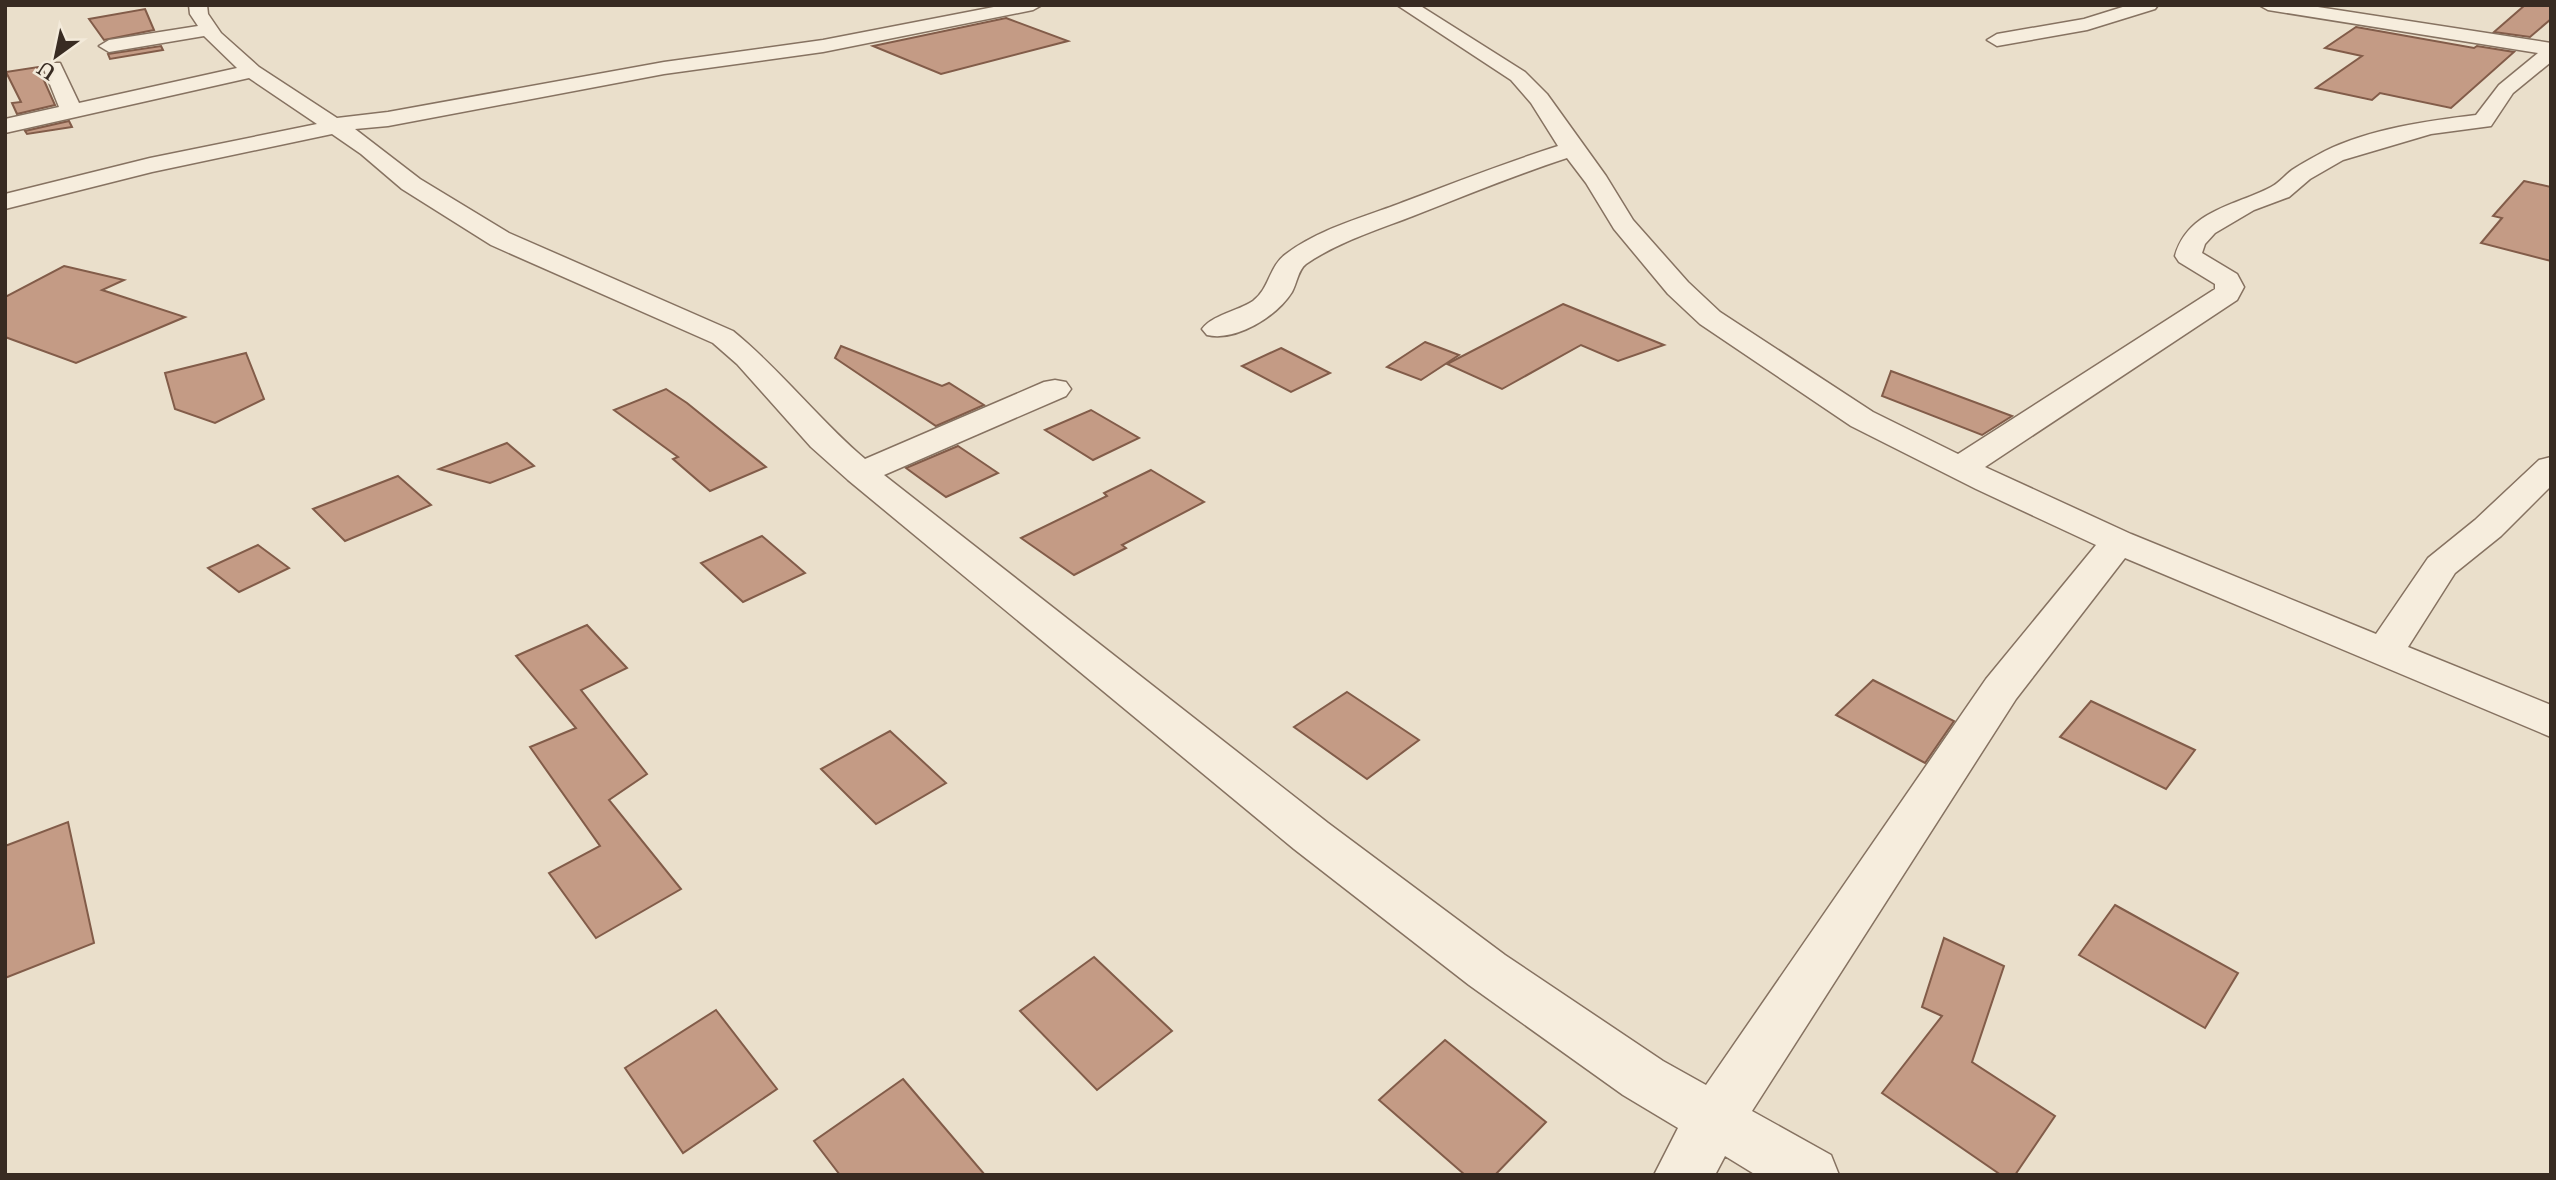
<svg xmlns="http://www.w3.org/2000/svg" width="2556" height="1180" font-family="'Libre Baskerville',serif">
<style>
.building{fill:#c49b85;stroke:#825c49;stroke-width:2}
.lines{fill:none;stroke-linecap:round;stroke-linejoin:round}
.minor-casing{stroke:#867261;stroke-width:3}
.minor{fill:#f6eddd;fill-rule:evenodd}
</style>
<rect width="100%" height="100%" fill="#eadfcb"/>
<!-- building -->
<g class="building">
<polygon points="2525,5 2551,5 2551,19 2530,37 2494,32"/>
<polygon points="145,9 154,30 104,40 89,19"/>
<polygon points="1006,18 1068,41 941,74 873,46"/>
<polygon points="2356,27 2474,48 2477,46 2514,52 2451,108 2380,93 2372,100 2316,88 2362,56 2325,48"/>
<polygon points="161,46 163,50 110,59 108,54"/>
<polygon points="38,67 55,105 17,114 12,103 21,102 6,72"/>
<polygon points="69,121 72,127 27,134 25,131"/>
<polygon points="2524,181 2551,187 2551,261 2481,243 2502,218 2493,216"/>
<polygon points="64,266 124,280 102,290 185,317 76,363 5,337 5,297"/>
<polygon points="1563,304 1664,345 1618,361 1581,345 1502,389 1447,364"/>
<polygon points="1425,342 1459,355 1421,380 1387,367"/>
<polygon points="841,346 942,386 949,383 984,405 936,426 835,358"/>
<polygon points="1281,348 1330,373 1291,392 1242,366"/>
<polygon points="246,353 264,399 215,423 175,409 165,373"/>
<polygon points="1891,371 2012,416 1982,435 1882,396"/>
<polygon points="666,389 687,403 766,467 710,491 673,459 678,457 614,410"/>
<polygon points="1091,410 1139,438 1093,460 1045,430"/>
<polygon points="507,443 534,466 490,483 439,469"/>
<polygon points="958,446 998,473 946,497 906,468"/>
<polygon points="1151,470 1204,502 1122,545 1126,548 1074,575 1021,538 1107,496 1104,493"/>
<polygon points="398,476 431,505 345,541 313,509"/>
<polygon points="762,536 805,573 743,602 701,563"/>
<polygon points="258,545 289,568 239,592 208,568"/>
<polygon points="587,625 627,668 581,690 647,774 609,800 681,889 596,938 549,873 600,846 530,747 576,728 516,656"/>
<polygon points="1873,680 1954,721 1925,763 1836,715"/>
<polygon points="1347,692 1419,740 1367,779 1294,727"/>
<polygon points="2091,701 2195,750 2166,789 2060,737"/>
<polygon points="890,731 946,783 876,824 821,769"/>
<polygon points="68,822 94,943 5,978 5,846"/>
<polygon points="2115,905 2238,973 2205,1028 2079,955"/>
<polygon points="1944,938 2004,966 1972,1062 2055,1116 2015,1175 2001,1175 1882,1093 1942,1016 1922,1007"/>
<polygon points="1094,957 1172,1031 1097,1090 1020,1011"/>
<polygon points="716,1010 777,1089 683,1153 625,1068"/>
<polygon points="1445,1040 1546,1122 1495,1175 1465,1175 1379,1100"/>
<polygon points="903,1079 985,1175 840,1175 814,1141"/>
</g>
<g class="lines">
<!-- minor casing -->
<g class="minor-casing">
<g id="minor">
<path d="M 189,5 L 207,5 L 208,14 L 221,33 L 259,67 L 337,118 L 388,112 L 664,62 L 823,40 L 1004,5 L 1042,5 L 1033,10 L 823,52 L 664,74 L 388,126 L 355,129 L 420,179 L 509,233 L 733,331 C 781,370 818,419 865,459 L 1044,382 L 1055,380 L 1066,382 L 1071,389 L 1066,396 L 884,475 L 1328,823 L 1505,955 L 1663,1061 L 1706,1085 L 1986,679 L 2096,545 L 1976,489 L 1851,426 L 1700,324 L 1668,294 L 1614,229 L 1586,183 L 1567,158 C 1515,175 1464,196 1413,216 C 1377,230 1338,242 1306,264 C 1298,270 1297,283 1292,292 C 1277,316 1236,342 1207,335 L 1202,329 C 1212,315 1238,311 1253,301 C 1270,288 1269,266 1286,254 C 1316,231 1357,219 1393,206 C 1448,185 1502,164 1558,146 L 1531,103 L 1511,80 L 1397,5 L 1419,5 L 1525,72 L 1547,94 L 1606,176 L 1633,220 L 1688,282 L 1720,312 L 1873,412 L 1958,454 L 2215,289 L 2215,284 L 2179,262 L 2175,256 C 2188,210 2235,206 2271,187 C 2279,183 2285,175 2292,170 C 2302,163 2314,157 2325,151 C 2370,129 2426,121 2476,115 L 2499,85 L 2538,53 L 2268,10 L 2259,5 L 2305,5 L 2551,43 L 2551,62 L 2513,93 L 2491,126 L 2431,134 L 2343,160 L 2310,179 L 2289,197 L 2254,210 L 2215,233 L 2205,244 L 2202,253 L 2237,274 L 2244,287 L 2237,300 L 1985,467 L 2131,534 L 2376,634 L 2428,558 L 2475,520 L 2539,460 L 2551,457 L 2551,486 L 2501,536 L 2455,573 L 2408,647 L 2551,705 L 2551,737 L 2125,558 L 2016,699 L 1752,1111 L 1831,1155 L 1839,1175 L 1756,1175 L 1725,1156 L 1715,1175 L 1654,1175 L 1678,1128 L 1623,1095 L 1469,985 L 1294,849 L 848,480 L 811,447 L 737,364 L 713,343 L 491,245 L 402,189 L 361,154 L 332,134 L 152,172 L 5,209 L 5,194 L 150,158 L 317,124 L 249,78 L 5,133 L 5,119 L 59,107 L 43,67 L 46,63 L 60,63 L 79,103 L 237,68 L 204,36 L 109,52 L 99,46 L 109,40 L 198,26 L 190,14 Z"/>
<polygon points="2129,5 2158,5 2155,9 2087,30 1997,46 1987,40 1997,34 2084,19"/>
</g>
</g>
<!-- minor -->
<use href="#minor" class="minor"/>
</g>
<!-- border -->
<rect width="2556" height="1180" fill="none" stroke="#382b22" stroke-width="14"/>
<!-- north arrow -->
<g transform="translate(56 56) rotate(213)" stroke="#f3eada" stroke-width="5" paint-order="stroke">
<path d="M0-5L12 26L0 18L-12 26Z" fill="#382b22"/>
<text y="-10" font-size="19" font-weight="bold" text-anchor="middle" fill="#382b22">U</text>
</g>
</svg>
